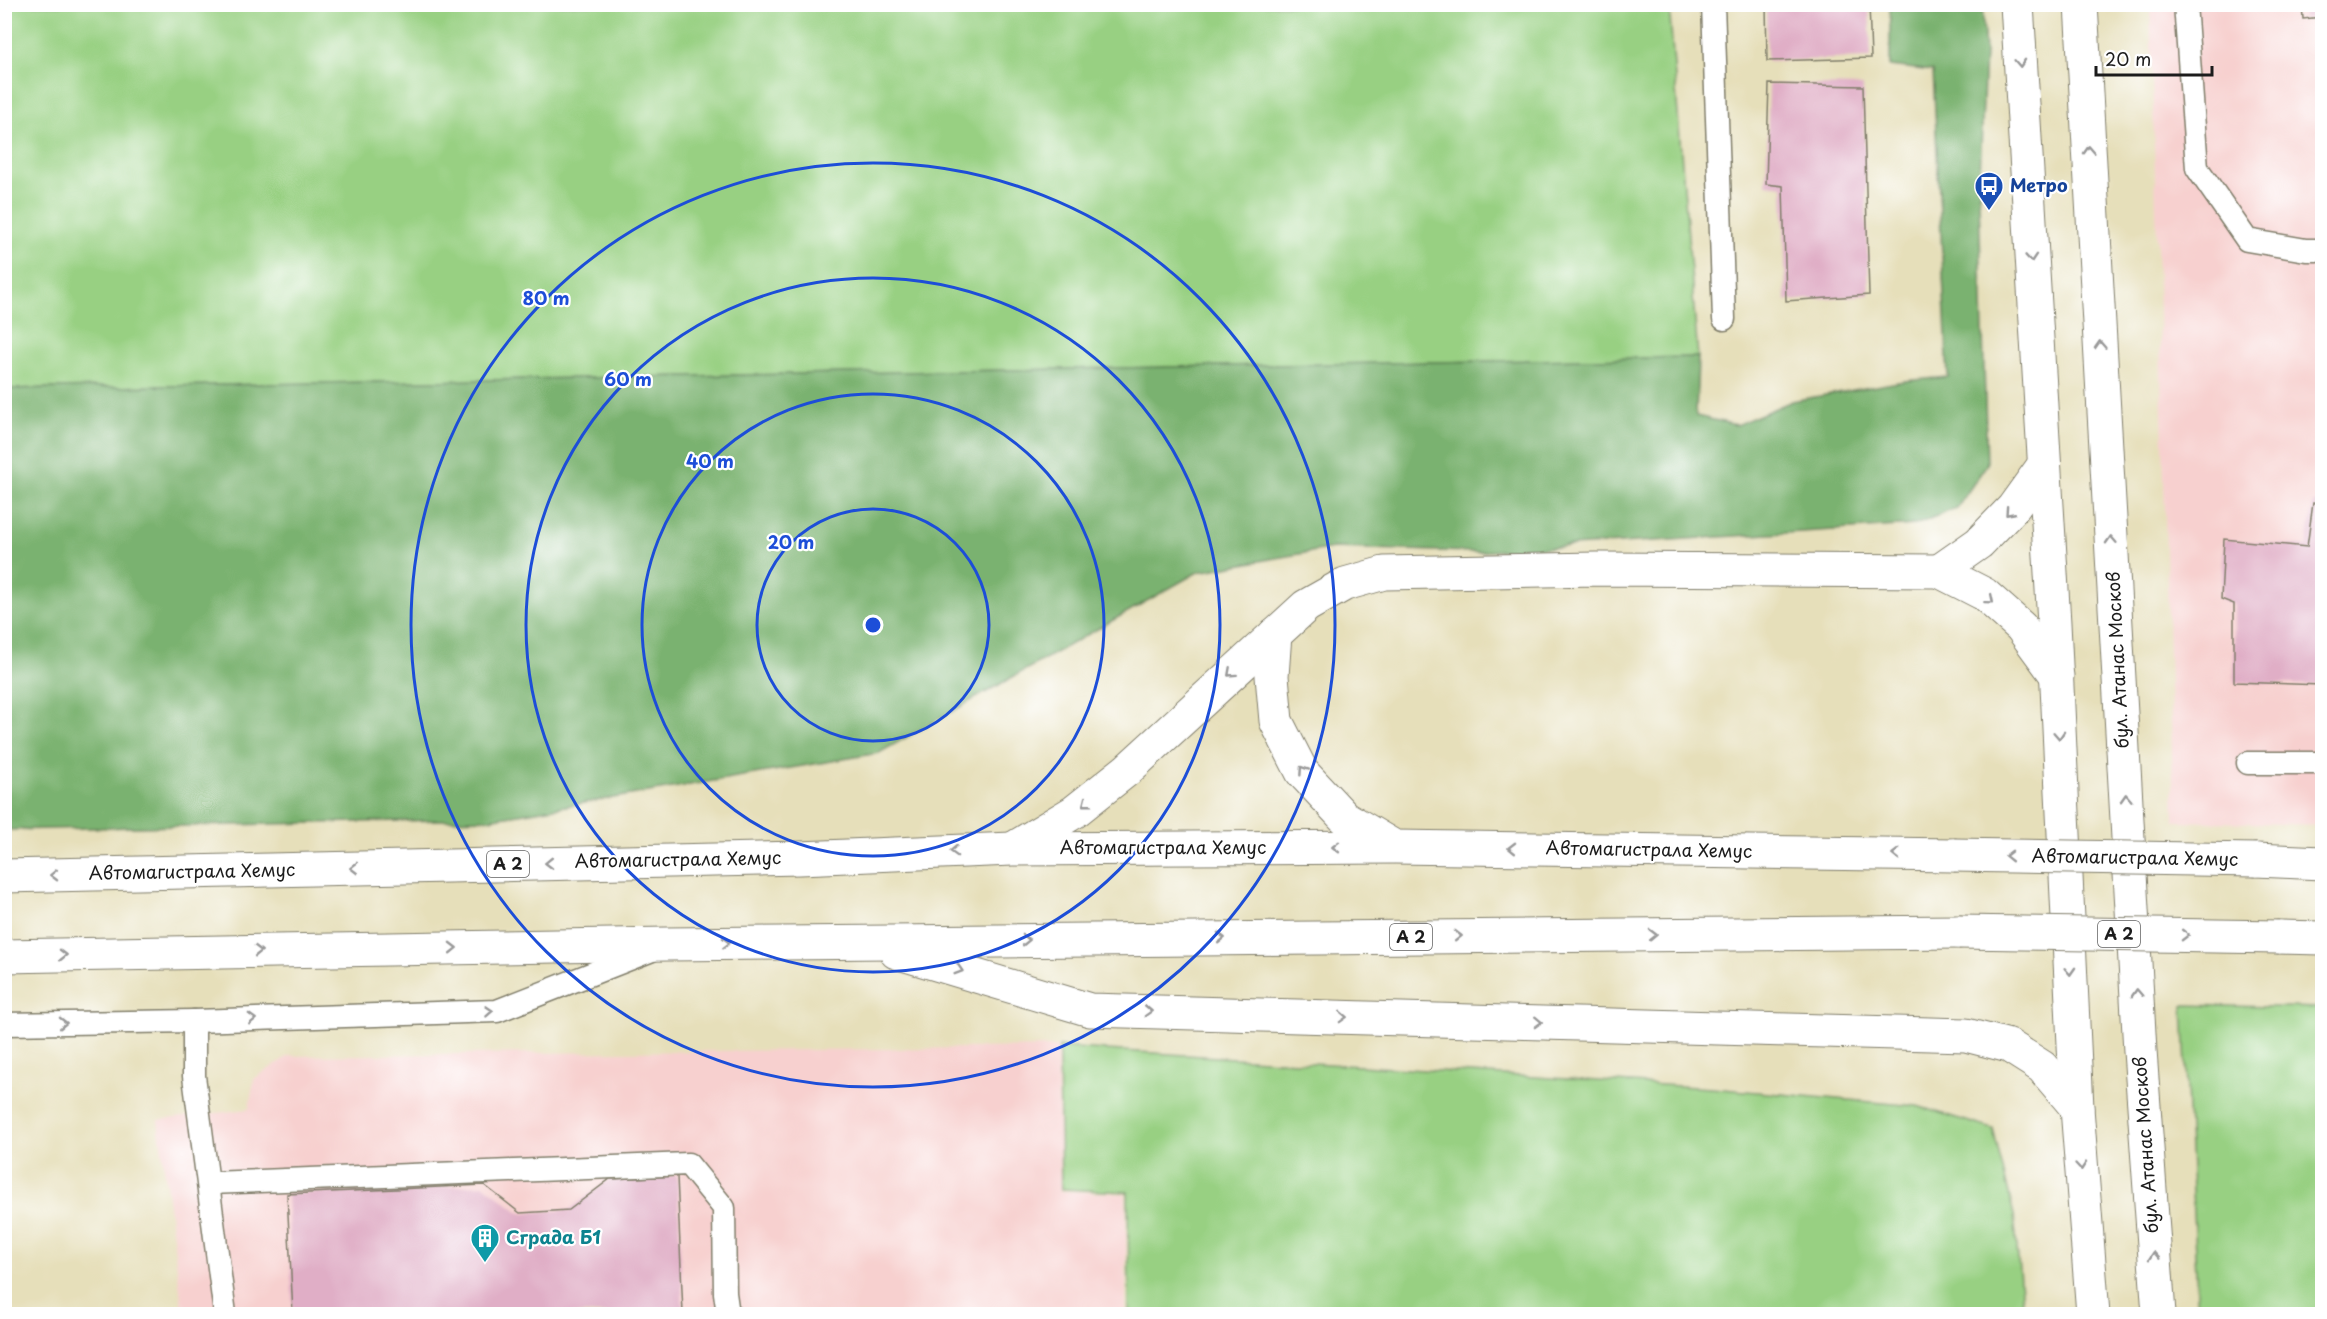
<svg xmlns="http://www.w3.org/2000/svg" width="2327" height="1319" font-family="'Playpen Sans',sans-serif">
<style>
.built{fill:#f7d0cf}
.green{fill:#98d082;stroke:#5a764f;stroke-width:1.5}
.forest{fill:#7ab270;stroke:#4b6746;stroke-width:1.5}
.building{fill:#e0aec6}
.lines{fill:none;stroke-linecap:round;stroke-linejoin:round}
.lane-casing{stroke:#817e6b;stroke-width:25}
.secondary-casing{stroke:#817e6b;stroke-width:35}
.highway-casing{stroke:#817e6b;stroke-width:35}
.lane{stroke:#fff;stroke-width:22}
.secondary{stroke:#fff;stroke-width:33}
.highway{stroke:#fff;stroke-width:33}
.highway-bridge-casing{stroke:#817e6b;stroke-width:35;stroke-linecap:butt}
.highway-bridge{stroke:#fff;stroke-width:33}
.oneway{stroke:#999}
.ring{fill:none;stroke:#1d4ed8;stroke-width:3}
.labels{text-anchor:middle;stroke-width:4.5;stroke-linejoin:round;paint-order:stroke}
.shield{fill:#fff;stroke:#606060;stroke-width:1.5}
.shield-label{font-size:16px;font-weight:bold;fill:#1c1c1c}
.transit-label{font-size:18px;font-weight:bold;fill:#164399;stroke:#fff;text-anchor:start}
.street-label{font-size:18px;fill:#1c1c1c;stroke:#fff}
.culture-label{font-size:18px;font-weight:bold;fill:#0d838f;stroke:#fff;text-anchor:start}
.centre{fill:#1d4ed8;stroke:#fff;stroke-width:3}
.ring-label{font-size:18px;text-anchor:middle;font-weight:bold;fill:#1d4ed8;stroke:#fff;stroke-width:4.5;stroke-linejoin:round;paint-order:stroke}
</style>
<rect width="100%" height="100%" fill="#fff"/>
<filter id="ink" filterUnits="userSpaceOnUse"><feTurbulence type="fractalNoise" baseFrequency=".0167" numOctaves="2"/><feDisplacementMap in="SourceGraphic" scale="12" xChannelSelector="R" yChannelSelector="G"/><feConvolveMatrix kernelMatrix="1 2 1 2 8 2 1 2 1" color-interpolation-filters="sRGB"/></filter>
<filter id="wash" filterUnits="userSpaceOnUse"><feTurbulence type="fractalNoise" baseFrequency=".008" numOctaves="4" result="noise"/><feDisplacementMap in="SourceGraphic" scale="24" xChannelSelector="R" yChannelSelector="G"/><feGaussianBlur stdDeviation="1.35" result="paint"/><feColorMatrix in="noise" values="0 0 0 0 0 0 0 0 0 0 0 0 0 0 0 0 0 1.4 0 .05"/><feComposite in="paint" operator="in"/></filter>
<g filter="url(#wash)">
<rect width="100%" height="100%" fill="#e6dfba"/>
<!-- built -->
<g class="built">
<polygon points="2150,5 2322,5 2322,825 2174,821"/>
<polygon points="1057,1047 1060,1191 1126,1194 1126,1314 183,1314 158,1120 249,1109 254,1079 288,1056"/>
</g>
<!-- green -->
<g class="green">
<polygon points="4,5 1669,5 1698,357 5,389"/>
<polygon points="2183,1005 2322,1008 2322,1314 2198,1314"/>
<polygon points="1059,1047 1711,1088 1917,1106 1993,1129 2014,1215 2023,1314 1129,1314 1128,1192 1061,1189"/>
</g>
<!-- forest -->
<polygon class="forest" points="1890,5 1982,5 1985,52 1979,200 1987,464 1957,508 1915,525 1475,552 1333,548 1198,572 879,753 489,819 5,830 5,389 1698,357 1696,416 1736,425 1792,401 1904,381 1948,377 1933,71 1890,66"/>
<g id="blocks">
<!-- building -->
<g class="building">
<polygon points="1766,4 1869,4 1871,58 1767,61"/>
<polygon points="2302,4 2322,4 2322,17 2303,19"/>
<polygon points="1769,84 1863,86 1869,295 1786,301 1783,186 1766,184"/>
<polygon points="2313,503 2322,503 2322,685 2234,682 2234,604 2221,599 2224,539 2307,547"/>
<polygon points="677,1176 683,1314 293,1314 287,1194 484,1185 520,1213 569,1210 610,1179"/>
</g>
</g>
</g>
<g filter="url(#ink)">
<use href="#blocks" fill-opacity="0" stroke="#817e6b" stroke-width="1.5"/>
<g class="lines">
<!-- lane casing -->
<g class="lane-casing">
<g id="lane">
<polyline points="1713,4 1724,319"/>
<polyline points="2185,4 2197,168 2247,240 2306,250 2322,250"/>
<polyline points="2248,763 2322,763"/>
<polyline points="194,1021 194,1076 225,1314"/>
<polyline points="4,1024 194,1021 497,1011 652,950"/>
<polyline points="210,1183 688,1164 724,1208 725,1293 728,1314"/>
</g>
</g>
<!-- secondary casing -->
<g class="secondary-casing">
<g id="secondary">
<polyline points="2017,4 2054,623 2077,1108 2093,1314"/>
<polyline points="2081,4 2140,1051 2159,1314"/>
</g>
</g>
<!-- highway casing -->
<g class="highway-casing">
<g id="highway">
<polyline points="1939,571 1979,543 2013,508 2044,465"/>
<polyline points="1275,634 1272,676 1276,721 1302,772 1344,817 1393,846"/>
<polyline points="1014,848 1074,812 1127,770 1306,606 1345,584 1384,573 1596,569 1939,571 1984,594 2021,627 2057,676"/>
<polyline points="2256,860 2322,863"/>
<polyline points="4,876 800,858 1012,849 1395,847 1954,855"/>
<polyline points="2279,937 2322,938"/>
<polyline points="896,952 1090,1010 1966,1035 2009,1046 2042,1067 2077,1108"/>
<polyline points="4,956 667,944 1959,932"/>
</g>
</g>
<!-- lane -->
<use href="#lane" class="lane"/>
<!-- secondary -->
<use href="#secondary" class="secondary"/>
<!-- highway -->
<use href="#highway" class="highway"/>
<!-- highway-bridge casing -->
<g class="highway-bridge-casing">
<g id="highway-bridge">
<polyline points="1954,855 2256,860"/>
<polyline points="1959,932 2279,937"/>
</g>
</g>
<!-- highway-bridge -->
<use href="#highway-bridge" class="highway-bridge"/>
</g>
<!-- one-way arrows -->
<defs><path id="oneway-chevron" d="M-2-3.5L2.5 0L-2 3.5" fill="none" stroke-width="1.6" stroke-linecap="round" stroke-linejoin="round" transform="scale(1.5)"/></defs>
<g class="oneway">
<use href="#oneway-chevron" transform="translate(2020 63) rotate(87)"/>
<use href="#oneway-chevron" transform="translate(2089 150) rotate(-93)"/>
<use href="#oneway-chevron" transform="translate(2031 258) rotate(86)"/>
<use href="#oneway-chevron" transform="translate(2100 345) rotate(-93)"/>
<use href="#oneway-chevron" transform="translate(2009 512) rotate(132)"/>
<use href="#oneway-chevron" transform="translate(2111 540) rotate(-93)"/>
<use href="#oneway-chevron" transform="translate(1990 600) rotate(40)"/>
<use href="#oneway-chevron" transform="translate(1231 673) rotate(138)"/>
<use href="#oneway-chevron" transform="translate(2059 735) rotate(87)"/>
<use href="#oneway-chevron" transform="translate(1303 770) rotate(-124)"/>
<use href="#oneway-chevron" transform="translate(2126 798) rotate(-93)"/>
<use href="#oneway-chevron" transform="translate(1086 803) rotate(142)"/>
<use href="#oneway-chevron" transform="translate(1336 847) rotate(180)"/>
<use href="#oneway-chevron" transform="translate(1512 848) rotate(-179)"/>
<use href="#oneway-chevron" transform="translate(954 851) rotate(178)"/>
<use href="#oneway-chevron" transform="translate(1896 854) rotate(-179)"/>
<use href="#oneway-chevron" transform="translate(2009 856) rotate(-179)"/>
<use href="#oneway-chevron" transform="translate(549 863) rotate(179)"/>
<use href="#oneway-chevron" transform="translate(354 868) rotate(179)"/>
<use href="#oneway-chevron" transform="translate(54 875) rotate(179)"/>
<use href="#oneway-chevron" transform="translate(1653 935) rotate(-1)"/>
<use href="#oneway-chevron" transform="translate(2185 935) rotate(1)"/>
<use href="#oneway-chevron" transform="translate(1458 936) rotate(-1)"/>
<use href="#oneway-chevron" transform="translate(1221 938) rotate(-1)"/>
<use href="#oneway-chevron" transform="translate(1026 940) rotate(-1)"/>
<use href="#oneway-chevron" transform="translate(726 943) rotate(-1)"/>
<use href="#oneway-chevron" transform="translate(453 948) rotate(-1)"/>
<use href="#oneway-chevron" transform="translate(258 951) rotate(-1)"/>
<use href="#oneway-chevron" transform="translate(63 955) rotate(-1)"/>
<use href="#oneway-chevron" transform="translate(959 970) rotate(17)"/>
<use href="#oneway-chevron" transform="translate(2070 971) rotate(87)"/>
<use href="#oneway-chevron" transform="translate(2137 993) rotate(-93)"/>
<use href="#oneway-chevron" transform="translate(489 1011) rotate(-4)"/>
<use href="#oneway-chevron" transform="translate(1148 1011) rotate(2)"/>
<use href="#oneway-chevron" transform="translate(1343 1017) rotate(2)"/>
<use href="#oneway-chevron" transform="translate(252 1019) rotate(-2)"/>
<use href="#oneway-chevron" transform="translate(1538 1022) rotate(2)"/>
<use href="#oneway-chevron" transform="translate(63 1023) rotate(-1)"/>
<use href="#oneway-chevron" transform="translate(2081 1166) rotate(85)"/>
<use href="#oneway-chevron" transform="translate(2154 1256) rotate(-94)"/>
</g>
</g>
<!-- distance rings -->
<g class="ring">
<circle cx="873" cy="625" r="116"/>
<circle cx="873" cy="625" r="231"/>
<circle cx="873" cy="625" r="347"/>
<circle cx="873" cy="625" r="462"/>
</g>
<!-- icons -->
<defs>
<g id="bus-pin" transform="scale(1.5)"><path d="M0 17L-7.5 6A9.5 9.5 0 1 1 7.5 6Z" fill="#1a4fb4" stroke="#fff"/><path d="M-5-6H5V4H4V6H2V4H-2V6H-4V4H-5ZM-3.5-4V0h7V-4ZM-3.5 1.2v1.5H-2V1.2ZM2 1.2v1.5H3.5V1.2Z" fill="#fff"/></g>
<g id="building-pin" transform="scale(1.5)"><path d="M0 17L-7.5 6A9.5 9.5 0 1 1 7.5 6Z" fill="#0f9aa8" stroke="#fff"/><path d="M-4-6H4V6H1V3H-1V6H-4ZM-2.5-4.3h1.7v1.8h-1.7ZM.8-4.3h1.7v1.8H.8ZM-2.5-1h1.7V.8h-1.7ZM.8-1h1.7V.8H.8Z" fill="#fff"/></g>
</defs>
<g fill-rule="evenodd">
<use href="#bus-pin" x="1989" y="186"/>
<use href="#building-pin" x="485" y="1238"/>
</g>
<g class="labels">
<!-- shield labels -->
<g class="shield">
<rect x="487" y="851" width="42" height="26" rx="4.5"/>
<rect x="2098" y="921" width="42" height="26" rx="4.5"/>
<rect x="1390" y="924" width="42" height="26" rx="4.5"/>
</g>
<g class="shield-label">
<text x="508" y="870">A 2</text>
<text x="2119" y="940">A 2</text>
<text x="1411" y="943">A 2</text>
</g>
<!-- transit labels -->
<g class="transit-label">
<text x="2010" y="192">Метро</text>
</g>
<!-- street labels -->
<g class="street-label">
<text transform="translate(2118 660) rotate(-93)" y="6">бул. Атанас Москов</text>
<text x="1163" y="854">Автомагистрала Хемус</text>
<text transform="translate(1649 850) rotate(1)" y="6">Автомагистрала Хемус</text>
<text transform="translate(2135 858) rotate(1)" y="6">Автомагистрала Хемус</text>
<text transform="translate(678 860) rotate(-1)" y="6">Автомагистрала Хемус</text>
<text transform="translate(192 872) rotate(-1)" y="6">Автомагистрала Хемус</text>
<text transform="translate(2146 1145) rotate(-94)" y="6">бул. Атанас Москов</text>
</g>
<!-- culture labels -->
<g class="culture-label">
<text x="506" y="1244">Сграда Б1</text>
</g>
</g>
<circle cx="873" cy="625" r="9" class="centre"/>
<g class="ring-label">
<text x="546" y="305">80 m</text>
<text x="628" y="386">60 m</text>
<text x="710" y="468">40 m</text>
<text x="791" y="549">20 m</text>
</g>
<!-- margin -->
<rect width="2327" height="1319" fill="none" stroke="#fff" stroke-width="24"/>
<!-- scale -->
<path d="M2096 66v9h116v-9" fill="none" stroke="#1c1c1c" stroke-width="3"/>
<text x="2105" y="66" font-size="18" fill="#1c1c1c" stroke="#ffffff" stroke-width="4.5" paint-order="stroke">20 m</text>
</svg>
